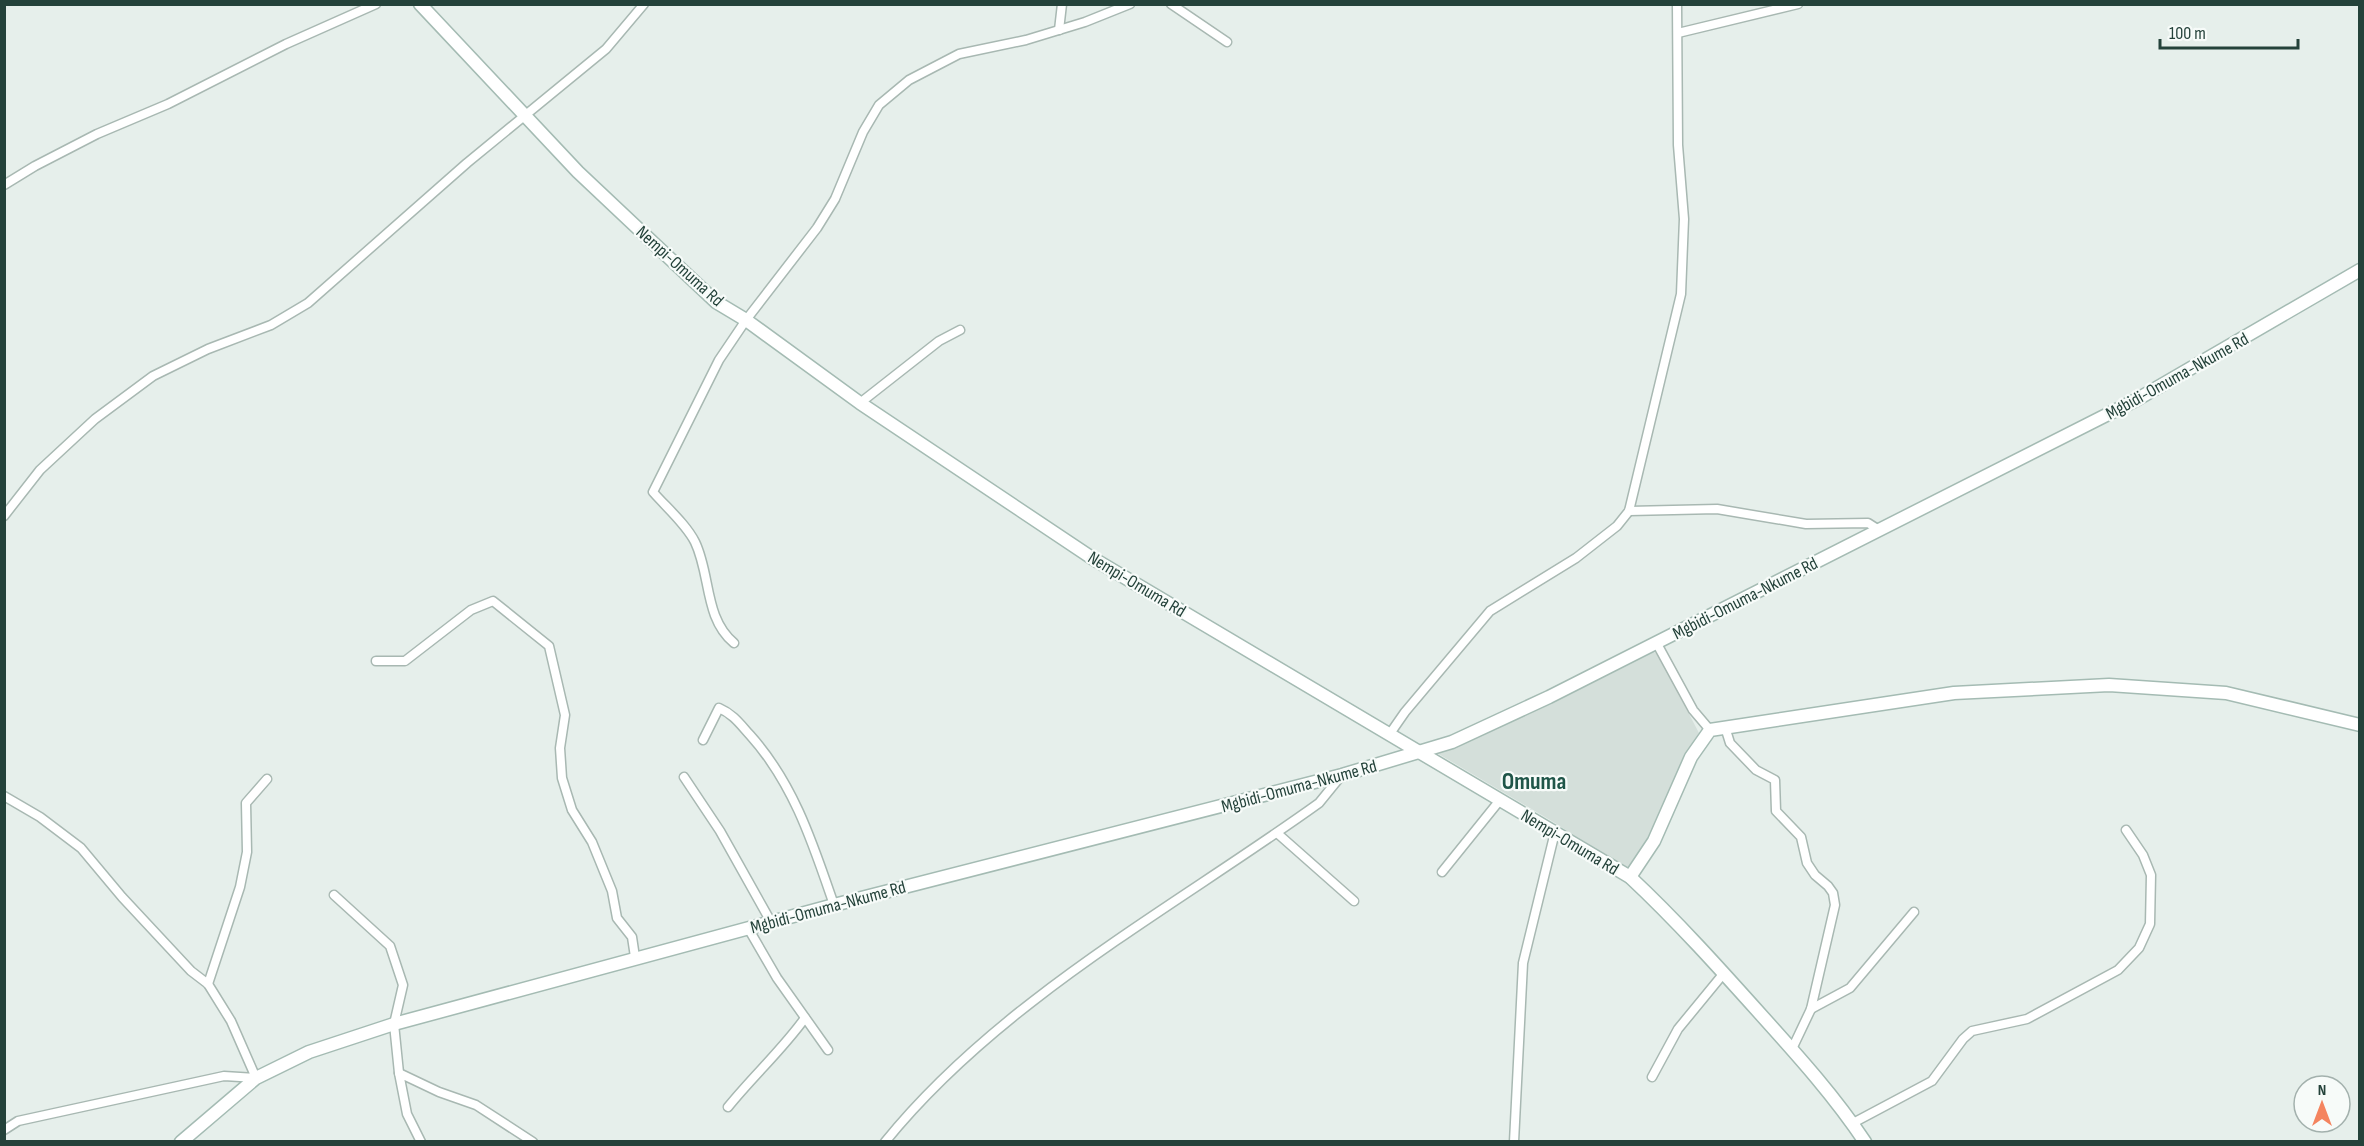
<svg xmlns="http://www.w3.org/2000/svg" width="2364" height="1146" font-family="'Sofia Sans Condensed',sans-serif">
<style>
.built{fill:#d4dfda}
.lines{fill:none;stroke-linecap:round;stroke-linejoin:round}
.street-casing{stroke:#a8b8b2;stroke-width:11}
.secondary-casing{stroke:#a4bbb3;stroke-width:15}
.street{stroke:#fff;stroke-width:8}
.secondary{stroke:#fff;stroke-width:12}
.labels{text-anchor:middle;stroke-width:4.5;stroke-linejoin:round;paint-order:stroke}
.street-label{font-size:18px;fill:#24423a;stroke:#f7fbf9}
.district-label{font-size:24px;font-weight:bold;fill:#1f5548;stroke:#f7fbf9}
</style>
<rect width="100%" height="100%" fill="#e6efeb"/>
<!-- built -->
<polygon class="built" points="1653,652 1657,653 1699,733 1685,756 1644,849 1627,870 1555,823 1437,753 1485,734"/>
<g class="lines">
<!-- street casing -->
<g class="street-casing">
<g id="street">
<polyline points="1171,4 1227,42"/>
<polyline points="1059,30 1062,4"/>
<polyline points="1678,33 1798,4"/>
<polyline points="4,185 35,166 97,134 168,104 286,44 376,4"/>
<polyline points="860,403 939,341 960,330"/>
<polyline points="1629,511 1717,509 1806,524 1868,523 1879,530"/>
<polyline points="4,516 40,470 95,419 153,376 208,349 271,325 308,303 467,163 606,49 644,4"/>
<polyline points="1656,642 1693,710 1710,730"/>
<path d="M 734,643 C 704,618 711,575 695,542 C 686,524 666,507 653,492 L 719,360 L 746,320 L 817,228 L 835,199 L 863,132 L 879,105 L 909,80 L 959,54 L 1026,40 L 1085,22 L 1130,4"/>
<polyline points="376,661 405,661 471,610 493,601 549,646 565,715 560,748 562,778 572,810 592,842 612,891 617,918 632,937 635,957"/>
<polyline points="1725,727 1730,743 1756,770 1775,780 1776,811 1801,837 1807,863 1815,875 1828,886 1833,893 1835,905 1811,1009 1792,1049"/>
<polyline points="1389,735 1405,712 1490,611 1576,558 1617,526 1629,511 1681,294 1684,219 1678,145 1677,4"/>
<path d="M 703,740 L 719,708 C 733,714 740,724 750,735 C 794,784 813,844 834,905"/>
<polyline points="684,777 720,831 771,922"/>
<polyline points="4,796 40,817 81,848 122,897 191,971 208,984 231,1021 256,1078 224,1076 18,1121 4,1130"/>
<polyline points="1277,833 1354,901"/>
<polyline points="1442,872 1500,800"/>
<polyline points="334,895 390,946 403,985 394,1024 399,1073"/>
<polyline points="748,928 777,978 828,1050"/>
<polyline points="208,984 240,887 247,852 246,803 267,779"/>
<polyline points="1811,1009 1850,988 1914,912"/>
<polyline points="1652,1077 1678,1029 1724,973"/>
<path d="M 728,1107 C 753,1076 782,1050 805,1018"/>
<polyline points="1853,1123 1932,1081 1963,1039 1972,1031 2027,1019 2118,970 2139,948 2150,924 2151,875 2143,855 2126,830"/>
<polyline points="421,1142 407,1114 399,1073 439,1092 476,1105 533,1142"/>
<path d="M 885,1142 C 1000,1000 1173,908 1319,803 L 1341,776"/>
<polyline points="1514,1142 1523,963 1555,832"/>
</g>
</g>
<!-- secondary casing -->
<g class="secondary-casing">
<g id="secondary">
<path d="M 420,4 L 578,172 L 716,302 L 746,320 L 860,403 L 1092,558 L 1630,877 C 1677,921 1720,969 1763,1017 C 1799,1057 1835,1097 1865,1142"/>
<polyline points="1630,877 1654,841 1691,757 1710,730 1954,693 2109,685 2226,693 2360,725"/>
<polyline points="181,1142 256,1078 309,1052 394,1024 834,905 1342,775 1452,742 1549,697 2136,400 2360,270"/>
</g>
</g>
<!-- street -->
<use href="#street" class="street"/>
<!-- secondary -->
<use href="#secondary" class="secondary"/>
</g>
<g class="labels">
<!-- street labels -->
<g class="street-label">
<text transform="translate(680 266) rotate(42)" y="6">Nempi-Omuma Rd</text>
<text transform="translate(2177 376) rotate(-29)" y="6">Mgbidi-Omuma-Nkume Rd</text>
<text transform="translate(1137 584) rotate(31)" y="6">Nempi-Omuma Rd</text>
<text transform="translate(1745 598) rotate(-27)" y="6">Mgbidi-Omuma-Nkume Rd</text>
<text transform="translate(1299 786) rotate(-15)" y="6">Mgbidi-Omuma-Nkume Rd</text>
<text transform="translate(1570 842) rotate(31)" y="6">Nempi-Omuma Rd</text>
<text transform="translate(828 907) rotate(-15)" y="6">Mgbidi-Omuma-Nkume Rd</text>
</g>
<!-- district labels -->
<g class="district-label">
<text x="1534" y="789">Omuma</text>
</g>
</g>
<!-- border -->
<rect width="2364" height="1146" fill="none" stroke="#24423a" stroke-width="12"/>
<!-- north arrow -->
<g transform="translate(2322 1104)"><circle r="28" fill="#f7fbf9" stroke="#a3b1ad" stroke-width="1.5"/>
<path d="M0-4.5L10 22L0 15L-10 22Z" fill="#f4845f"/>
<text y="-9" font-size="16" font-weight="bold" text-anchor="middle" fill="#24423a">N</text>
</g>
<!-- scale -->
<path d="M2160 39v9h138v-9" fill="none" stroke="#24423a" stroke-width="3"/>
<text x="2169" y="39" font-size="18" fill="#24423a" stroke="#f7fbf9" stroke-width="4.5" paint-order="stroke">100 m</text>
</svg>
